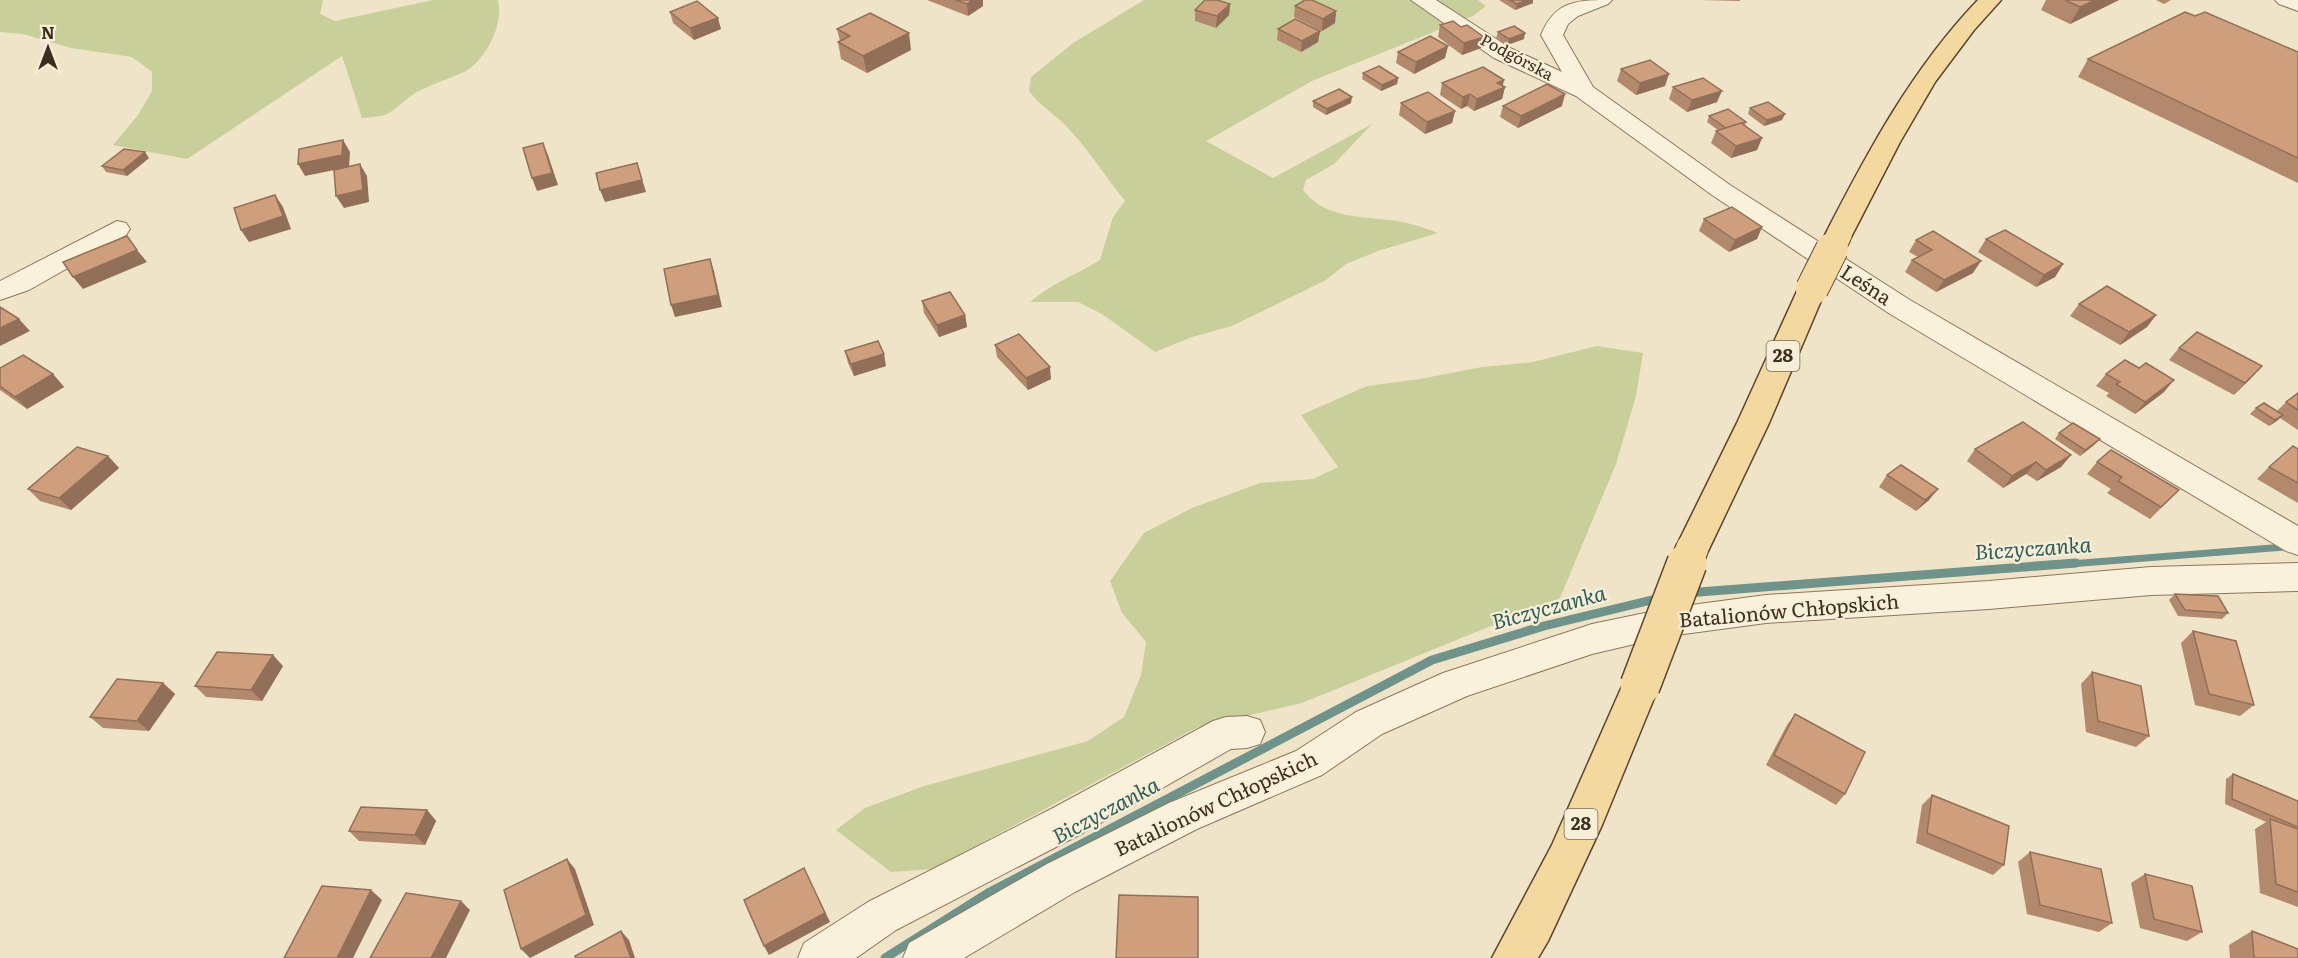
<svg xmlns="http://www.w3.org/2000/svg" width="2298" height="958" font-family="Literata,serif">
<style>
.green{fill:#c9cf9b}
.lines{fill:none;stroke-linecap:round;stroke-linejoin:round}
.stream-far1{stroke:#6f938a;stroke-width:7}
.stream{stroke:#6f938a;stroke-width:9}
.minor-casing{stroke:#8d765c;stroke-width:2}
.major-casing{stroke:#5b4430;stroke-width:3}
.minor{fill:#faf1dc;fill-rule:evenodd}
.major{fill:#f3d9a0;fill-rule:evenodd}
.major-bridge-far2-casing{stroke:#5b4430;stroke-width:27;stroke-linecap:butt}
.major-bridge-far1-casing{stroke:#5b4430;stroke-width:34;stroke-linecap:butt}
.major-bridge-casing{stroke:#5b4430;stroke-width:42;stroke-linecap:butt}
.major-bridge-far2{stroke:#f3d9a0;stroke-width:25}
.major-bridge-far1{stroke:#f3d9a0;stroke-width:32}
.major-bridge{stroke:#f3d9a0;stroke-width:39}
.wall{fill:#b2896c}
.shaded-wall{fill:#916f58}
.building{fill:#cf9f7d;stroke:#916f58;stroke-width:1.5}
.labels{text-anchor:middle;stroke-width:4.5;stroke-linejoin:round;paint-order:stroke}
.far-street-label{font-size:16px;fill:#3d2e20;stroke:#f7eed8}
.shield{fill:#f7eed8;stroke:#756857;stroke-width:1.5}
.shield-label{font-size:18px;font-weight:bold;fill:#3d2e20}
.street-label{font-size:20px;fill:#3d2e20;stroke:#f7eed8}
.water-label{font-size:21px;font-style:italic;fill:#2f5d5a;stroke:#f7eed8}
</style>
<rect width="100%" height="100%" fill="#f0e4c8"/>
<!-- green -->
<g class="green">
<path d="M 0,0 L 323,0 L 320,14 L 335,21 L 433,0 L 498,0 C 503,24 489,54 469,69 C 460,75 432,84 419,91 C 408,96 395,111 385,115 C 378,117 370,117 362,118 L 342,56 L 187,159 L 113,145 L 138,115 L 152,91 L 152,72 L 132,57 L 71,48 L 23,34 L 0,32 Z"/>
<path d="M 1144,0 L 1478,0 L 1486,6 L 1473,16 L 1312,81 L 1206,141 L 1273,178 L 1372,124 L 1334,164 L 1306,180 L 1303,190 C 1329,224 1374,214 1411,224 C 1420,226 1429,230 1438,233 L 1378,251 L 1346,264 L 1326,280 L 1232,326 L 1192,337 L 1155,352 L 1102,314 L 1078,302 L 1030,302 C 1052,283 1076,275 1100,260 L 1113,217 L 1125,201 C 1105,176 1089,150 1067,127 C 1054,113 1041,107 1029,91 L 1031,77 L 1073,43 Z"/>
<polygon points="1597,346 1643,353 1636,396 1616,464 1560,598 1302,703 1198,727 933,869 891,872 836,830 865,808 924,786 1088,741 1124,717 1141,675 1146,642 1122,613 1110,581 1144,533 1192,508 1260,483 1313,479 1338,467 1301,415 1367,386 1420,379 1482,367 1533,362"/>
</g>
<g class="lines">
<!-- stream-far1 -->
<polyline class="stream-far1" points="2057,565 2298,546"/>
<!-- stream -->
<g class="stream">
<polyline points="1686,593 2076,563"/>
<polyline points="885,958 988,893 1432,660 1544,626 1660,598"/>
</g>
<!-- minor casing -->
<g class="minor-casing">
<g id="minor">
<path d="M 1411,0 L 1436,0 L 1510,48 L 1562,72 L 1541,35 C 1555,0 1578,0 1612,0 L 1608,4 L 1578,16 L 1568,24 L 1563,35 L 1593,87 L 1730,185 L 1910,300 L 2298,526 L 2298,555 L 2286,551 L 1890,314 L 1712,195 L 1576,96 L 1494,58 Z"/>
<polygon points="2275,0 2298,0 2298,11 2279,4"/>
<polygon points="117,221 126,223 130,229 126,235 29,290 0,300 0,281"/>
<polygon points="2298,563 2298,591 2151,595 1989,609 1766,623 1669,636 1592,654 1467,696 1382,734 1322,775 1197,829 1075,892 964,958 903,958 909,943 1047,864 1169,803 1296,751 1356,712 1443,673 1592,624 1669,608 1766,595 1989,581 2151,567"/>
<polygon points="1247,716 1260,720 1265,732 1260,744 1247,748 1231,749 1083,833 896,930 856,958 798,958 804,943 868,902 1055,807 1213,721 1226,717"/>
</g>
</g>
<!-- major casing -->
<g class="major-casing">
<g id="major">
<path d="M 1978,0 L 2001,0 L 1974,30 L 1935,82 L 1900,142 L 1849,241 L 1839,244 L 1829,241 L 1825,235 C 1868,151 1912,69 1978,0 Z"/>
<polygon points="1812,280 1822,282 1826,289 1769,423 1709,549 1704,559 1692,563 1680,559 1675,549 1737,423 1798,289 1802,282"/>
<polygon points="1640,670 1653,675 1659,686 1602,825 1548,941 1538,958 1492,958 1552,845 1627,675"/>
</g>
</g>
<!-- minor -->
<use href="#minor" class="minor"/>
<!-- major -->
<use href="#major" class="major"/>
<!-- major-bridge-far2 casing -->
<g class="major-bridge-far2-casing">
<polyline id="major-bridge-far2" points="1831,251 1839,235"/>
</g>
<!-- major-bridge-far1 casing -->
<g class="major-bridge-far1-casing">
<g id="major-bridge-far1">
<polyline points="1812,289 1832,249"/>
<polyline points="1686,565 1692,549"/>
</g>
</g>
<!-- major-bridge casing -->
<g class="major-bridge-casing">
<polyline id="major-bridge" points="1640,686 1687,563"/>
</g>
<!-- major-bridge-far2 -->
<use href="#major-bridge-far2" class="major-bridge-far2"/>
<!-- major-bridge-far1 -->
<use href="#major-bridge-far1" class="major-bridge-far1"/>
<!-- major-bridge -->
<use href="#major-bridge" class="major-bridge"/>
</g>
<!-- wall -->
<g class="wall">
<polygon points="927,0 983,0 983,6 968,16"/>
<polygon points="1499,0 1533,0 1533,3 1515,10"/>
<polygon points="1699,0 1740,0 1740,1"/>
<polygon points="2046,0 2119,0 2070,24 2041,10"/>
<polygon points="2156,0 2171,0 2164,4"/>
<polygon points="1230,4 1229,15 1216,28 1195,21 1195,10"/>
<polygon points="1295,6 1336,11 1335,23 1322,31 1294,17"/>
<polygon points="670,12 721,29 694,40 673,23"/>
<polygon points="2195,16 2298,52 2298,183 2078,77 2088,59"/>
<polygon points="1440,25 1481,48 1462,55 1438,37"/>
<polygon points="837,29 911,50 867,73 841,59 838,42 840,41"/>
<polygon points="1278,29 1320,31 1318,42 1301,52 1277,40"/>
<polygon points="1498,32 1524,39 1507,45 1496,38"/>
<polygon points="1448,46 1445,58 1414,74 1396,63 1398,52"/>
<polygon points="1621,69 1665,86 1636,95 1617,81"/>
<polygon points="1363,73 1398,78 1397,84 1381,91 1362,79"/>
<polygon points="1504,80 1502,86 1505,87 1502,99 1474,111 1467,106 1461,109 1440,95 1442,83"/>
<polygon points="1673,87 1717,102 1687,112 1669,99"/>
<polygon points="1313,101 1351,103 1326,115 1313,107"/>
<polygon points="1401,103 1455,111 1452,123 1425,134 1399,115"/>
<polygon points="1503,106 1562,106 1518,128 1500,117"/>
<polygon points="1750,108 1782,120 1764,126 1748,114"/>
<polygon points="1709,116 1746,122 1745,125 1762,138 1757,150 1731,158 1711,143 1716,131 1718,130 1707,122"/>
<polygon points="149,158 127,176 106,172 102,166"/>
<polygon points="1704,219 1762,227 1757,239 1729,252 1699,231"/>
<polygon points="1986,239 2063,264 2055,277 2036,287 1978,252"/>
<polygon points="1916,240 1973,273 1936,292 1905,272 1912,260 1918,257 1909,252"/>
<polygon points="922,301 965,315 967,327 939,337 924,313"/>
<polygon points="2079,304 2156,315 2147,327 2120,345 2070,316"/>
<polygon points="995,345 1051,379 1028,390 997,357"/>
<polygon points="2179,348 2251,378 2234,395 2169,360"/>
<polygon points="845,351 886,366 854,376 848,363"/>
<polygon points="0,368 53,374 64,387 27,409 0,390"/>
<polygon points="2139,368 2164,392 2135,414 2106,396 2109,393 2096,386 2106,374"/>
<polygon points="2298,393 2298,430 2280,418 2269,426 2250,414 2256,408 2277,411 2286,402"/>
<polygon points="2059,433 2094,445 2080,456 2055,439"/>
<polygon points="1975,449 2071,455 2061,467 2037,481 2026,474 2003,488 1967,461"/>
<polygon points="2298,449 2298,503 2257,479 2269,467"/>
<polygon points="108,456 119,468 71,510 40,501 28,489"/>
<polygon points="2097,462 2179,490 2150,519 2107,493 2111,489 2087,474"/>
<polygon points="1887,475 1929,500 1916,511 1879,487"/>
<polygon points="2175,594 2228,613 2222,619 2178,616 2169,600"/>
<polygon points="2193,631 2254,705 2240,716 2195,705 2181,643"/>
<polygon points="283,666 262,701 206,697 195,686"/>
<polygon points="2092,672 2149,736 2136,747 2086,732 2081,684"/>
<polygon points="163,683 175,694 149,731 103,728 90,717"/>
<polygon points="1795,714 1845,794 1836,805 1766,765 1787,725"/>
<polygon points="2233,774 2298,801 2298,907 2260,893 2255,829 2266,822 2225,804 2226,779"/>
<polygon points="1932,795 2004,865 1993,875 1916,843 1922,805"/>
<polygon points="427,810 436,821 425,845 359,841 349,831"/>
<polygon points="2030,852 2112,923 2099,932 2027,914 2018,862"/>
<polygon points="2145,874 2202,932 2187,941 2140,928 2131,883"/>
<polygon points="2252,931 2298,958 2230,958 2229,945"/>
</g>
<!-- shaded-wall -->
<g class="shaded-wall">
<polygon points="973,0 983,0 983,6 968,16 967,4"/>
<polygon points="1527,0 1533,0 1533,3 1515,10 1517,4"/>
<polygon points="2095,0 2119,0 2070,24 2080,7"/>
<polygon points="1230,4 1229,15 1216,28 1217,16"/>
<polygon points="1336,11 1335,23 1322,31 1323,19"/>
<polygon points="718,18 721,29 694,40 690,28"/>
<polygon points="1320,31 1318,42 1301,52 1302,41"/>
<polygon points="909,33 911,50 867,73 863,56"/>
<polygon points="1525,33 1524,39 1507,45 1509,39"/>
<polygon points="1484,37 1481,48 1462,55 1464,43"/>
<polygon points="1448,46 1445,58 1414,74 1416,62"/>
<polygon points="1669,74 1665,86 1636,95 1640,83"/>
<polygon points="1398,78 1397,84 1381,91 1382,85"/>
<polygon points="1504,80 1502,89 1505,87 1502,99 1474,111 1477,99 1497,83"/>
<polygon points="1722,91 1717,102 1687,112 1692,100"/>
<polygon points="1470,94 1467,106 1461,109 1463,97"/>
<polygon points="1565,94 1562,106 1518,128 1521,116"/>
<polygon points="1352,97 1351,103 1326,115 1327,109"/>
<polygon points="1455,111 1452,123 1425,134 1427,122"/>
<polygon points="1785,114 1782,120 1764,126 1767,120"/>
<polygon points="1762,138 1757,150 1731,158 1736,146"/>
<polygon points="343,140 350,152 349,167 305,176 298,164"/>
<polygon points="543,143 548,155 558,185 537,191 532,178"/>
<polygon points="145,152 149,158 127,176 123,170"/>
<polygon points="637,163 646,192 605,202 600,190"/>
<polygon points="360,164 367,176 369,202 344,208 336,196"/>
<polygon points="275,195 283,207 291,229 249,242 241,230"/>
<polygon points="1762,227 1757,239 1729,252 1735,240"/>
<polygon points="137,250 147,262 83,289 73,277"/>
<polygon points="710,259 714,271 722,307 675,317 671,305"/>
<polygon points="1981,261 1973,273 1936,292 1944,280"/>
<polygon points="2063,264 2055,277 2036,287 2044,275"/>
<polygon points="965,315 967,327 939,337 937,325"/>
<polygon points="2156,315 2147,327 2120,345 2129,332"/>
<polygon points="19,319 30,331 0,346 0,328"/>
<polygon points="884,354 886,366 854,376 851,364"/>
<polygon points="2262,366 2251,378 2234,395 2245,383"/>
<polygon points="1050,367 1051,379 1028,390 1026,378"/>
<polygon points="53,374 64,387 27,409 15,397"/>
<polygon points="2174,380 2164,392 2135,414 2145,402"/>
<polygon points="2283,415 2277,421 2269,426 2275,420"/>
<polygon points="2100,439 2094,445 2080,456 2085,450"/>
<polygon points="2071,455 2061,467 2037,481 2046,470"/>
<polygon points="108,456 119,468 71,510 59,498"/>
<polygon points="2036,462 2026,474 2003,488 2012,476"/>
<polygon points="1938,489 1929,500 1916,511 1925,500"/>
<polygon points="273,655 283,666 262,701 251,690"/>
<polygon points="163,683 175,694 149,731 137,721"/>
<polygon points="427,810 436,821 425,845 415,835"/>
<polygon points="567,859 575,869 594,925 530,958 521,949"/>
<polygon points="804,868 830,922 769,955 764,946"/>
<polygon points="371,890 382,900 353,958 337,958"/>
<polygon points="461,901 470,910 446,958 431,958"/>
<polygon points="621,931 629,940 635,958 631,958"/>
</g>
<!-- building -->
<g class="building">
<polygon points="956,0 973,0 967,4"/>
<polygon points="1205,0 1217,0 1230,4 1217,16 1195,10"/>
<polygon points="1305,0 1312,0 1336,11 1323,19 1295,6"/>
<polygon points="1510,0 1527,0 1517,4"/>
<polygon points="2065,0 2095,0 2080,7"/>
<polygon points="697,1 718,18 690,28 670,12"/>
<polygon points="2185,12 2195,16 2205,12 2298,52 2298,158 2088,59"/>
<polygon points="870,13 909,33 863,56 838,42 850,36 837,29"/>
<polygon points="1295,19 1320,31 1302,41 1278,29"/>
<polygon points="1453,21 1461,27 1467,25 1484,37 1464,43 1440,25"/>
<polygon points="1514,26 1525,33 1509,39 1498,32"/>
<polygon points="1430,36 1448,46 1416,62 1398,52"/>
<polygon points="1650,60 1669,74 1640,83 1621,69"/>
<polygon points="1379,66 1398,78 1382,85 1363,73"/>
<polygon points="1483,67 1504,80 1497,83 1505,87 1477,99 1470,94 1463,97 1442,83"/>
<polygon points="1703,78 1722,91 1692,100 1673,87"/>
<polygon points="1547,84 1565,94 1521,116 1503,106"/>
<polygon points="1339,89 1352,97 1327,109 1313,101"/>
<polygon points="1428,92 1455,111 1427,122 1401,103"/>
<polygon points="1768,102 1785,114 1767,120 1750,108"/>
<polygon points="1728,109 1746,122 1726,128 1709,116"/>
<polygon points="1741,123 1762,138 1736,146 1716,131"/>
<polygon points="343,140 342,155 298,164 299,149"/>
<polygon points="543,143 552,173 532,178 523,148"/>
<polygon points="124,149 145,152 123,170 102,166"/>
<polygon points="637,163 642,180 600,190 596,173"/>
<polygon points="360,164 363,190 336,196 334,170"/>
<polygon points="275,195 283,216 241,230 234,208"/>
<polygon points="1732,207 1762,227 1735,240 1704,219"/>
<polygon points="2005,230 2063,264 2044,275 1986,239"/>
<polygon points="1933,231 1981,261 1944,280 1912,260 1932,250 1916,240"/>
<polygon points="127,236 137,250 73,277 63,262"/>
<polygon points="710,259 718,295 671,305 664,269"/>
<polygon points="2107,286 2156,315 2129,332 2079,304"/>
<polygon points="950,292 965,315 937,325 922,301"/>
<polygon points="0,307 19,319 0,328"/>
<polygon points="2197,332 2262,366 2245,383 2179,348"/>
<polygon points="1019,334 1050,367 1026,378 995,345"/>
<polygon points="878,341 884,354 851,364 845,351"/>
<polygon points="23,355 53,374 15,397 0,386 0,368"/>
<polygon points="2125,360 2139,368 2146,363 2174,380 2145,402 2116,384 2120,382 2106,374"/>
<polygon points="2298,393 2298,410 2286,402"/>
<polygon points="2264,403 2283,415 2275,420 2256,408"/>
<polygon points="2023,422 2071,455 2046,470 2036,462 2012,476 1975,449"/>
<polygon points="2073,423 2100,439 2085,450 2059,433"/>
<polygon points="2293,446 2298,449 2298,483 2269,467"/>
<polygon points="77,447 108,456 59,498 28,489"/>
<polygon points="2111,450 2179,490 2161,507 2118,481 2122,477 2097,462"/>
<polygon points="1901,465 1938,489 1925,500 1887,475"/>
<polygon points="2175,594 2218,596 2228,613 2185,610"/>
<polygon points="2193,631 2236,641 2254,705 2209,694"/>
<polygon points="217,652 273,655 251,690 195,686"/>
<polygon points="2092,672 2141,686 2149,736 2098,721"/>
<polygon points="117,679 163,683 137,721 90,717"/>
<polygon points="1795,714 1865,752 1845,794 1774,755"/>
<polygon points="2233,774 2298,801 2298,827 2232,799"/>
<polygon points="1932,795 2009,826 2004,865 1927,833"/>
<polygon points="361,807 427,810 415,835 349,831"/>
<polygon points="2270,819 2298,829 2298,892 2276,884"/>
<polygon points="2030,852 2101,869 2112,923 2040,905"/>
<polygon points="567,859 586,915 521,949 504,890"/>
<polygon points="804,868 825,913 764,946 744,900"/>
<polygon points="2145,874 2192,886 2202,932 2154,919"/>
<polygon points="322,886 371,890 337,958 284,958"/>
<polygon points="406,893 461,901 431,958 370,958"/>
<polygon points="1119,895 1198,897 1198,958 1116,958"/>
<polygon points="621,931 631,958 576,958 575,956"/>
<polygon points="2252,931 2298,949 2298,958 2254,958"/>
</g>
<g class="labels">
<!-- far-street labels -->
<g class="far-street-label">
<text transform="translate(1517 57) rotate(28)" y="6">Podgórska</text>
</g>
<!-- shield labels -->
<g class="shield">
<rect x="1766.5" y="341" width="33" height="30" rx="4.5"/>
<rect x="1564.5" y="809" width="33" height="30" rx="4.5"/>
</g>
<g class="shield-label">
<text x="1783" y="362">28</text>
<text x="1581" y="830">28</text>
</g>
<!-- street labels -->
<g class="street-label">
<text transform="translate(1866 285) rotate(33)" y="7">Leśna</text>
<text transform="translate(1789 611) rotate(-5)" y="7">Batalionów Chłopskich</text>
<text transform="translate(1216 804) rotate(-25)" y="7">Batalionów Chłopskich</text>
</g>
<!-- water labels -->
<g class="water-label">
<text transform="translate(2033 549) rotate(-4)" y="7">Biczyczanka</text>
<text transform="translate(1549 608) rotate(-15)" y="7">Biczyczanka</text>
<text transform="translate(1106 811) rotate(-28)" y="7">Biczyczanka</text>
</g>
</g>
<!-- north arrow -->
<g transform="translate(48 48)" stroke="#f7eed8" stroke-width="4.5" paint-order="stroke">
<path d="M0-4.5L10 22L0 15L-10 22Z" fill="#3d2e20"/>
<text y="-9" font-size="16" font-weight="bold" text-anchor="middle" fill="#3d2e20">N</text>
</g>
</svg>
